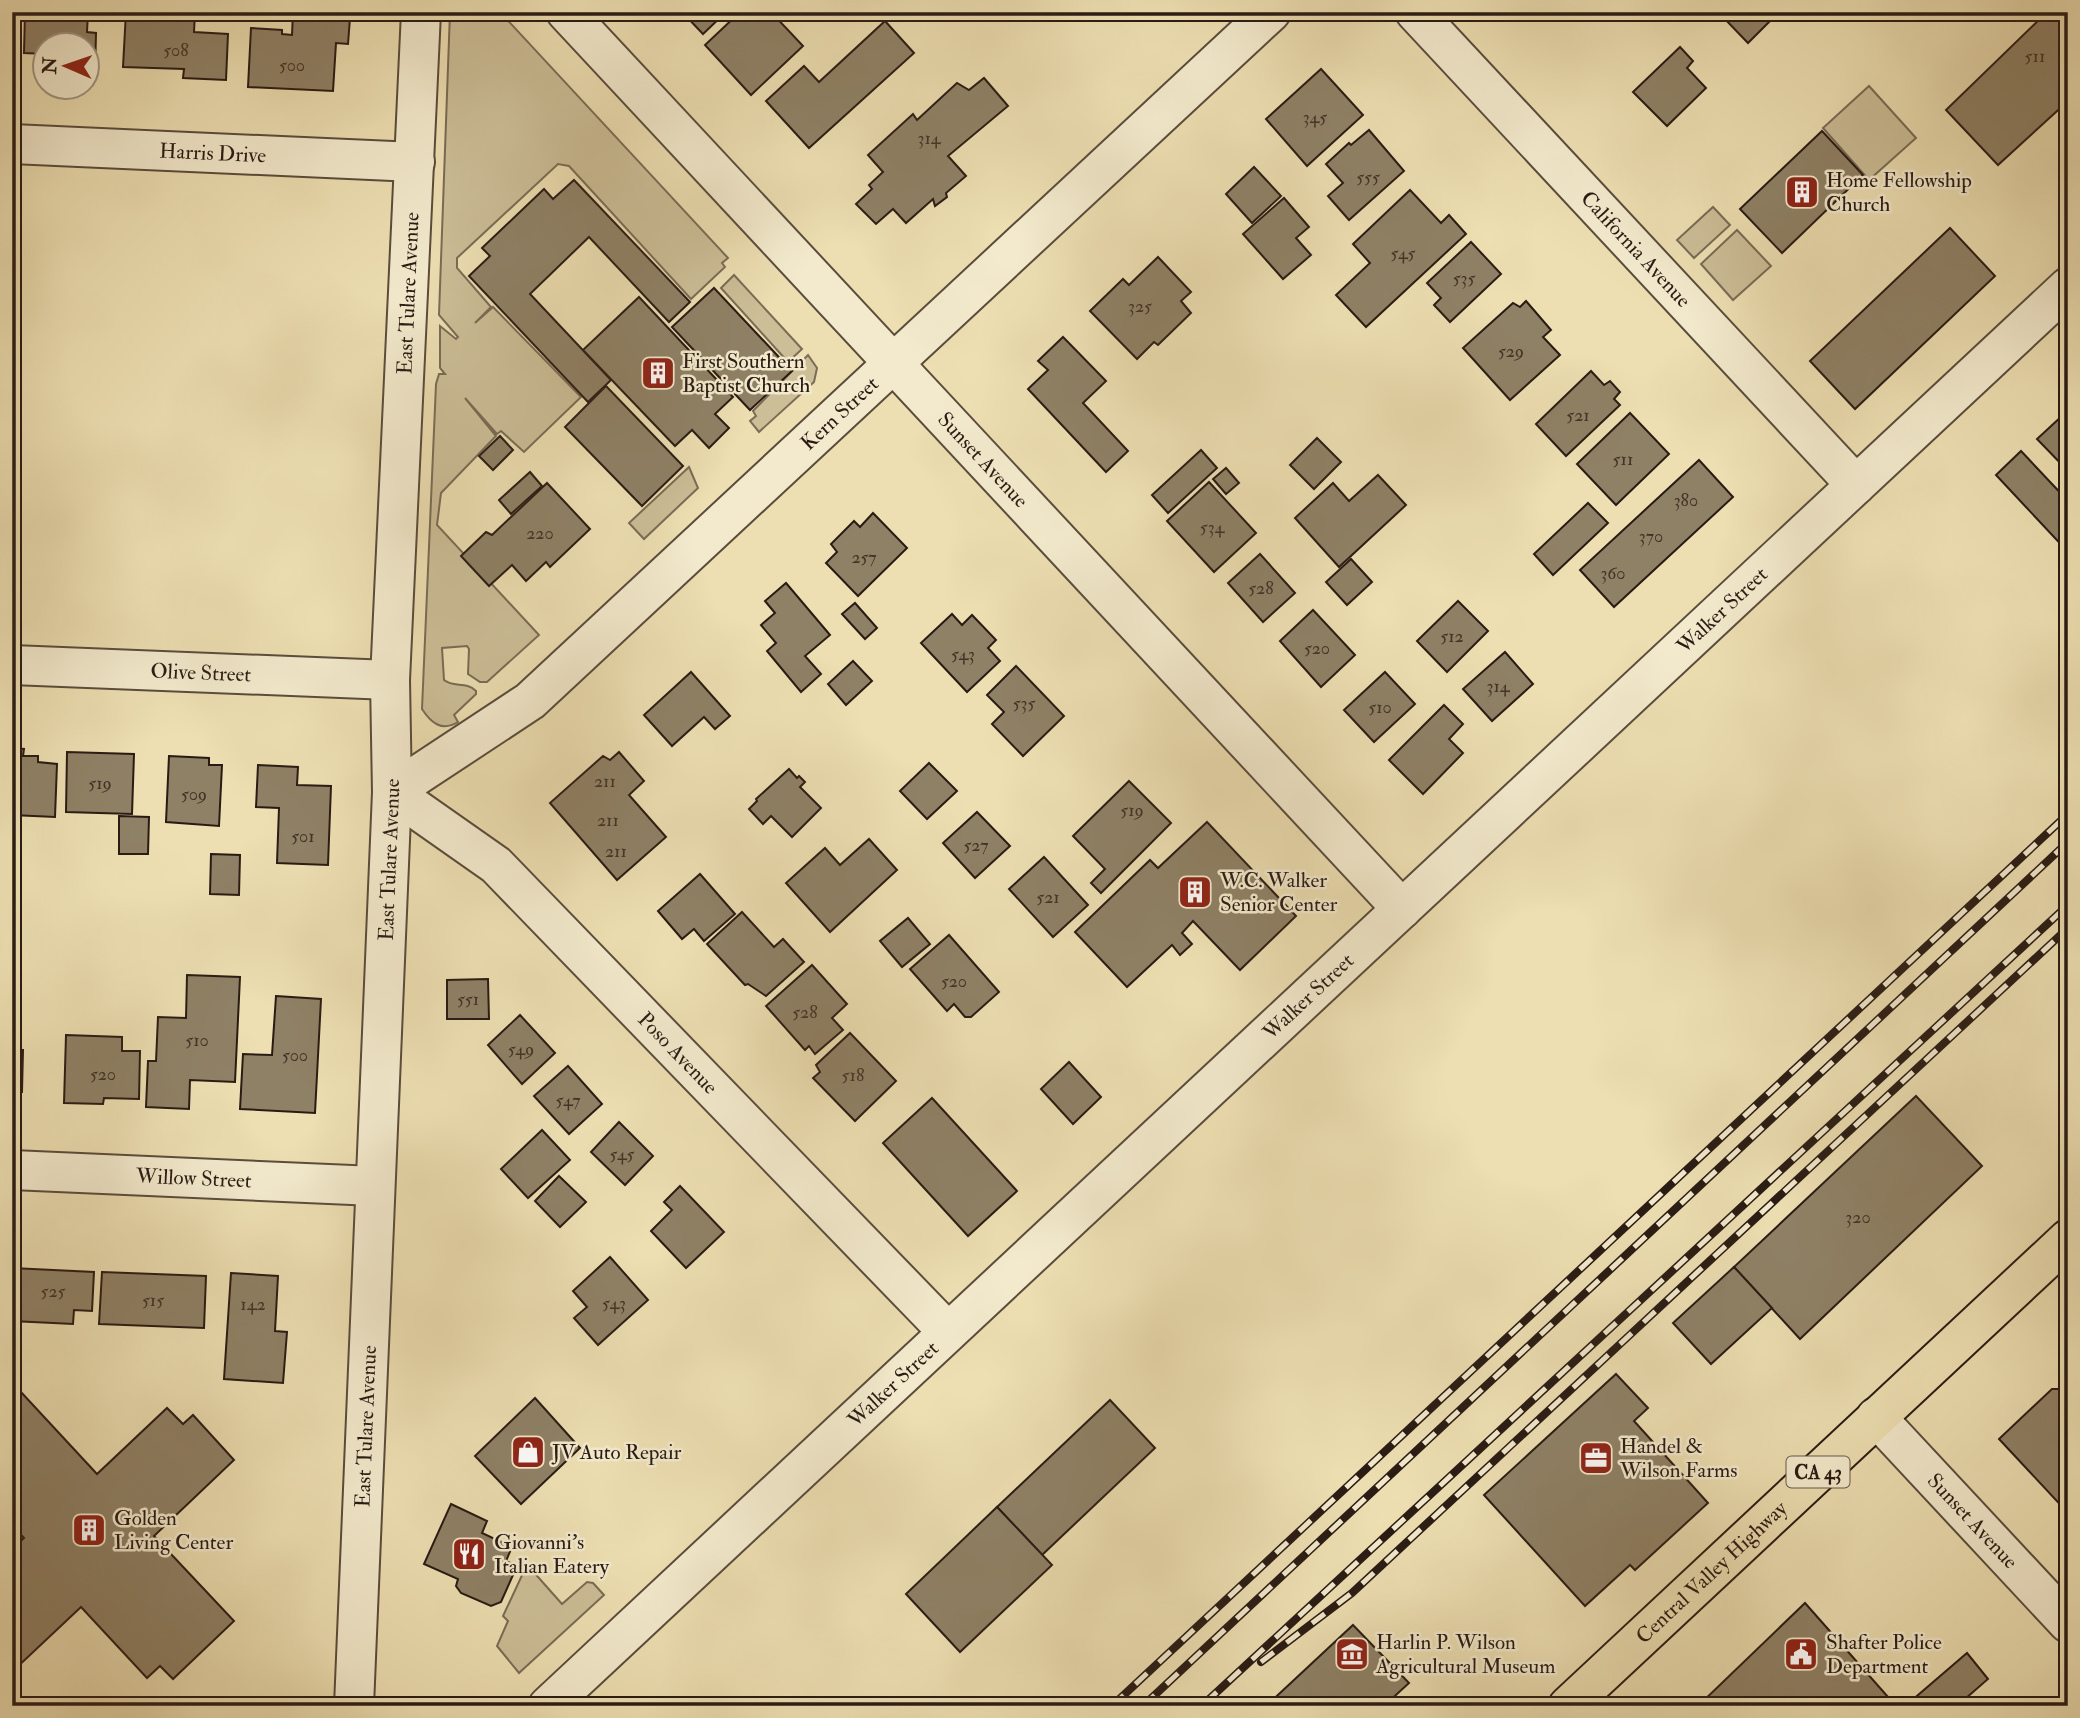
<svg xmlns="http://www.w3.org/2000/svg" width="2080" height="1718" font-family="'IM FELL Double Pica',serif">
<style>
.green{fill:#ccbe97;stroke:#7a6c56;stroke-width:2}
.building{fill:#8f8166;stroke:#291b14;stroke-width:2}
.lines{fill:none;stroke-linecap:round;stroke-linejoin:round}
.minor-casing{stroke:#5a4c3c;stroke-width:42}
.major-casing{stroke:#291b14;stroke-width:42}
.minor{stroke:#f3eacd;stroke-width:38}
.major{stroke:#eddfb2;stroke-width:38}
.rail-casing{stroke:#291b14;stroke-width:8}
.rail{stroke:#f3eacd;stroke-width:5;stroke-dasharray:16;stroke-linecap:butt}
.labels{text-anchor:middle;stroke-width:5;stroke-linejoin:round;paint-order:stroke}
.number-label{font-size:18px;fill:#423428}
.shield{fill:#f3eacd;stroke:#66594c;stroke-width:2}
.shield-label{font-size:19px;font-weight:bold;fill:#291b14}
.street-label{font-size:21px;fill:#291b14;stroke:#f3eacd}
.poi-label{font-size:21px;fill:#291b14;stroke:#f3eacd;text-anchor:start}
</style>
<rect width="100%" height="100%" fill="#eddfb2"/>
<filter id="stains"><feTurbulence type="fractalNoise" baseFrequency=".00286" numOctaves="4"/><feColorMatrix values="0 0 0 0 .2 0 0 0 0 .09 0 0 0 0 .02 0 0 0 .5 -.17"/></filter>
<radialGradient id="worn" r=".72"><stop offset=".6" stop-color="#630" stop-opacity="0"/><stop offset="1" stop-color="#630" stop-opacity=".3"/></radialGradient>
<!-- green -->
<g class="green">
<path d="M 450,12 L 500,12 L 728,258 L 722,263 L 725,267 L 691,299 L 569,166 L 558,164 L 457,258 L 457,268 L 491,307 L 475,323 L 493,307 L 581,397 L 524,452 L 501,431 L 497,434 L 465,398 L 496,436 L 441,493 L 437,525 L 539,635 L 487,682 L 480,682 L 468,674 L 469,649 L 467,646 L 442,648 L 444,680 C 454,688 466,681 476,691 L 476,694 L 454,715 L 458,722 C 442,732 431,723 422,709 L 436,384 L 439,374 L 445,374 L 440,368 L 440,326 L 456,339 L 458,337 L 439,315 Z"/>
<polygon points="1869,86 1916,138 1869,180 1823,128"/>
<polygon points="1713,207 1730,225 1694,258 1677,240"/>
<polygon points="1737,230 1771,266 1733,300 1701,264"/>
<polygon points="734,275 802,349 788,362 721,288"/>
<polygon points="808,355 817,368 814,382 759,432 750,421 756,416 753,411"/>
<polygon points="689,467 698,488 644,539 629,523"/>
<polygon points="530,1568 562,1604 587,1582 593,1583 604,1595 519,1673 497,1646 508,1621 503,1616 524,1571"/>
</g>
<!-- building -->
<g class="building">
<polygon points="25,12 88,12 87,32 96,33 95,74 88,74 88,46 46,46 46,54 24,53"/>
<polygon points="126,12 195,12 194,32 228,34 226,80 183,78 184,69 123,67"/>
<polygon points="293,12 333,12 332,17 350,18 348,44 336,43 333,91 248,87 251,28 282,30 282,34 292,35"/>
<polygon points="672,12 726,12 703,34 684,14 677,17"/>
<polygon points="740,12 771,12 803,46 751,95 705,45"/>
<polygon points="1724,12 1771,12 1775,16 1748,43 1721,15"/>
<polygon points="2047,12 2068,12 2068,101 1998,165 1946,110"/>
<polygon points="885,21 914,53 809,148 766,101 804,66 819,82"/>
<polygon points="1680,47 1693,61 1687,68 1706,88 1667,126 1633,92"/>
<polygon points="1321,69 1363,115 1307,166 1266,119"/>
<polygon points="984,78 1008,106 948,156 966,176 946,193 947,197 935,206 933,199 906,223 893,209 876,224 856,204 872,189 869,185 883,172 868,155 913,114 917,120 957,83 969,90"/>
<polygon points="1369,130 1404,171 1349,220 1328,196 1343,183 1326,164 1349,143 1351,145"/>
<polygon points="1822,131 1863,175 1782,253 1740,209"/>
<polygon points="1254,167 1281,196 1252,223 1226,194"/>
<polygon points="574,180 690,302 669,322 589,237 530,294 611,380 588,402 469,276 490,256 482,248 544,189 553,199"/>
<polygon points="1410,190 1441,223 1449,215 1466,234 1366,327 1336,295 1370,263 1353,244"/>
<polygon points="1284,198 1309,227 1296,238 1311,255 1283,279 1243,234"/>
<polygon points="1950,228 1995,276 1855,409 1810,361"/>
<polygon points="1471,242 1501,274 1450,322 1434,305 1441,298 1427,283"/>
<polygon points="1158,257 1191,292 1181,301 1191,313 1158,345 1154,342 1137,359 1090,311 1123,279 1129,285"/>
<polygon points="714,288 792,371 750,410 672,327"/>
<polygon points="639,297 733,397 715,414 729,428 709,448 692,430 675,446 583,350"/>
<polygon points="1526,301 1551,330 1543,337 1560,355 1510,400 1463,348 1513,303 1520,307"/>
<polygon points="1063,337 1106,381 1083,403 1128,451 1106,472 1028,389 1048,370 1038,361"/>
<polygon points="1591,371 1604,385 1610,381 1620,392 1614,399 1620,405 1566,456 1536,424"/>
<polygon points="606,386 683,466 642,506 565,427"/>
<polygon points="1630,413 1669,454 1616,505 1577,464"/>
<polygon points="2062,416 2068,422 2068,471 2037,439"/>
<polygon points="500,436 513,450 493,470 479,456"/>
<polygon points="1317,438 1341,462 1314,489 1290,465"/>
<polygon points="1201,450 1217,468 1168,513 1152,495"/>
<polygon points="2021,451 2068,501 2068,552 1996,475"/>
<polygon points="1699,460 1733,497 1614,607 1580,570"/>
<polygon points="1226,468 1239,483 1226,494 1213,479"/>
<polygon points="530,472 542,486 511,514 499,500"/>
<polygon points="1378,475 1406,505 1339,567 1295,518 1333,483 1349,501"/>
<polygon points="1209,482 1256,533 1214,572 1167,521"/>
<polygon points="547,483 590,529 550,567 546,562 526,581 512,565 489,586 461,556 486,532 492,535"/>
<polygon points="1588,503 1608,523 1553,575 1534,554"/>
<polygon points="873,513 907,548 858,596 826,563 837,552 831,544 854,521 860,527"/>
<polygon points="1260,554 1295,593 1263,622 1228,583"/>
<polygon points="1351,559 1372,582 1347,605 1326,582"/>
<polygon points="786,583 830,635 805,656 821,674 801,692 767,651 776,643 761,625 775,613 765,601"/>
<polygon points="1458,601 1488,631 1447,672 1417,641"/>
<polygon points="855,603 877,628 865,639 842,614"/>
<polygon points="1313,610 1355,655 1321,687 1280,641"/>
<polygon points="952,614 962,625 972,615 996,640 988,648 1000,661 967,692 921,643"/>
<polygon points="1505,652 1533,684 1492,721 1463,689"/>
<polygon points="853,661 872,681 846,705 828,684"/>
<polygon points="1016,666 1064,716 1023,756 992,724 1004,712 987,695"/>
<polygon points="691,672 730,716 715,729 704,717 672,746 644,715"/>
<polygon points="1385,672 1415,704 1374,742 1344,710"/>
<polygon points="1444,705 1463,724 1449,739 1463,753 1423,794 1389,760"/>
<polygon points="12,748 24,749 23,756 38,756 38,762 57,764 55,817 12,815"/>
<polygon points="67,752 134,754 132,814 66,812"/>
<polygon points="619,752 644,781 629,795 666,837 617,880 550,803 603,756 610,760"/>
<polygon points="169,756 209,758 209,765 222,765 219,826 166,822"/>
<polygon points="929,763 957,791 927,819 900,791"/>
<polygon points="258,765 298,767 297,785 331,786 328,865 277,863 279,808 256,807"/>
<polygon points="789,769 797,778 799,776 805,782 800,787 821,808 792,837 771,816 763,824 749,809 757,801 756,799"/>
<polygon points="1129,781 1171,823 1101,893 1091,883 1105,869 1073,836"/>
<polygon points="977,812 1010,846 975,878 943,843"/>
<polygon points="119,816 149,817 148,854 119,854"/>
<polygon points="1207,822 1296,916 1240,970 1193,921 1182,933 1192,944 1180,955 1172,945 1127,987 1075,932 1150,860 1158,868"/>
<polygon points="869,839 897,870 830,932 786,883 825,848 840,865"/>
<polygon points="211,854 240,855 239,895 210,894"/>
<polygon points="1044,857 1088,905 1053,937 1009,889"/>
<polygon points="700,874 735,914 704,941 694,929 682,939 658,911"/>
<polygon points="742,912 774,947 783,939 804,962 766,996 748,984 745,985 707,944"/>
<polygon points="908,918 930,944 902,967 880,941"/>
<polygon points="949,935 999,992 971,1017 965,1017 954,1004 947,1011 910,969"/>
<polygon points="812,965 847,1004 832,1018 843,1030 815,1054 809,1046 805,1050 766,1006"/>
<polygon points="187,975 240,977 235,1082 190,1080 189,1109 146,1107 148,1061 156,1061 158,1017 186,1018"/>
<polygon points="488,979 489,1019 447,1019 447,980"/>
<polygon points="276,996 321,999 315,1113 240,1109 243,1054 272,1055"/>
<polygon points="520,1015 555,1053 522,1084 488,1045"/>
<polygon points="12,1031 18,1032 17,1050 23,1050 22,1092 12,1092"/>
<polygon points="850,1033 896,1081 855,1121 813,1078 820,1072 816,1065"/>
<polygon points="66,1035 122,1037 122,1051 140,1051 139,1099 104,1098 103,1104 64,1103"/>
<polygon points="1069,1062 1101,1097 1073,1124 1041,1089"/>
<polygon points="568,1066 602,1104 569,1134 534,1096"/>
<polygon points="1916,1096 1982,1166 1800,1339 1734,1267"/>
<polygon points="932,1098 1017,1191 968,1236 883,1143"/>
<polygon points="619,1122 653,1156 625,1185 591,1152"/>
<polygon points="542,1130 570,1160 528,1198 501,1169"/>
<polygon points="559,1176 586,1202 560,1227 535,1201"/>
<polygon points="680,1186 724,1232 686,1268 651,1231 672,1210 664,1202"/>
<polygon points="610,1257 648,1300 598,1345 574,1318 587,1307 573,1291"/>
<polygon points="1734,1267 1772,1308 1711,1364 1673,1323"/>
<polygon points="12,1268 94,1272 92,1311 74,1310 73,1324 12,1321"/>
<polygon points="102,1272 206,1276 204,1328 99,1324"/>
<polygon points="231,1273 278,1276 275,1331 287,1332 283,1383 224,1379"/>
<polygon points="1616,1374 1648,1408 1634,1421 1708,1503 1635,1570 1630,1565 1585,1606 1484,1495"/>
<polygon points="2052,1389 2068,1389 2068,1513 1999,1439"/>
<polygon points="20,1391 97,1474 167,1408 183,1424 193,1415 234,1460 154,1536 234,1621 173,1679 160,1666 147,1678 81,1607 12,1672 12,1549 24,1538 12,1525 12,1399"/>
<polygon points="535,1398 580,1448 521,1504 475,1456"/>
<polygon points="1110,1400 1155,1448 1042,1555 997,1507"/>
<polygon points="451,1504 487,1521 482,1533 512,1547 506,1561 517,1566 501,1602 491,1606 461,1593 456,1586 458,1579 424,1564"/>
<polygon points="997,1507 1052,1565 960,1652 906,1594"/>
<polygon points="1805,1603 1896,1706 1698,1706"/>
<polygon points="1353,1625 1409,1683 1384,1706 1266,1706"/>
<polygon points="1967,1653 1988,1679 1957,1706 1913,1706 1910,1702"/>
</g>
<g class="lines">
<!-- minor casing -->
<g class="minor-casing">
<g id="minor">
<path id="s1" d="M 566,12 L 1402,909"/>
<path id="s2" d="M 1415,12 L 1856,485"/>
<path id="s3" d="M 12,144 L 415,162"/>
<path id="s4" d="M 12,665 L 390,680"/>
<path id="s5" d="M 12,1170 L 375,1186"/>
<path id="s6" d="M 948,1332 L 496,865 L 392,792 L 530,701 L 1271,12"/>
<path id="s7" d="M 1876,1417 L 2068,1623"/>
<path id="s8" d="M 354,1706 L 392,792 L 390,680 L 421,12"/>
<path id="s9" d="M 548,1706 L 2068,287"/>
</g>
</g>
<!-- major casing -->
<g class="major-casing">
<g id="major">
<path id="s10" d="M 1568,1706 L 2068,1239"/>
</g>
</g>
<!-- minor -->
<use href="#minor" class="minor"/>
<!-- major -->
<use href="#major" class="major"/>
<!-- rail casing -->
<g class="rail-casing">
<g id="rail">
<polyline points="1261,1662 1352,1593 2068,928"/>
<polyline points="1205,1703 2068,905"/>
<polyline points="1112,1706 2068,814"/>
<polyline points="1143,1706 2068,842"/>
</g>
</g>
<!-- rail -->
<use href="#rail" class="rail"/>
</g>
<!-- icons -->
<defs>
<g id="building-square" transform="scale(1.75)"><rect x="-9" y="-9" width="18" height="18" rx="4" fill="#8f2418" stroke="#f3eacd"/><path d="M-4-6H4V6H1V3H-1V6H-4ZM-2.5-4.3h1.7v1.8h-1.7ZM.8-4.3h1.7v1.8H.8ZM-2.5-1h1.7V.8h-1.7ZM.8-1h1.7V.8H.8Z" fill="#fff"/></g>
<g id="shop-square" transform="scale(1.75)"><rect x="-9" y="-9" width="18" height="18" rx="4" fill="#8f2418" stroke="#f3eacd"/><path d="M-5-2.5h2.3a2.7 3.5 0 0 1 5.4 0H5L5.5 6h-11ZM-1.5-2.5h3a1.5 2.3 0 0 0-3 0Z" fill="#fff"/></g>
<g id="office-square" transform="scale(1.75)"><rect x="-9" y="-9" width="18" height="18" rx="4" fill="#8f2418" stroke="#f3eacd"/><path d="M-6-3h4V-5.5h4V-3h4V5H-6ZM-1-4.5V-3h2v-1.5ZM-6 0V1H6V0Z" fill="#fff"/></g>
<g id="restaurant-square" transform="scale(1.75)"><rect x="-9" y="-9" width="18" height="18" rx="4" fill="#8f2418" stroke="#f3eacd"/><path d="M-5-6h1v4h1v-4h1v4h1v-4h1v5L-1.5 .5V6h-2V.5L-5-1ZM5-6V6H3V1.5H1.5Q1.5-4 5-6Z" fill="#fff"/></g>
<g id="museum-square" transform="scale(1.75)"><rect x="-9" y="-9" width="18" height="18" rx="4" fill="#8f2418" stroke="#f3eacd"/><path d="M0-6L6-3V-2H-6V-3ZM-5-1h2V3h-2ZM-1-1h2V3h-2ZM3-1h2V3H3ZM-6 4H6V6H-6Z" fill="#fff"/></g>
<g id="civic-square" transform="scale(1.75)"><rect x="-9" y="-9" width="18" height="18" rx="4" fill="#8f2418" stroke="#f3eacd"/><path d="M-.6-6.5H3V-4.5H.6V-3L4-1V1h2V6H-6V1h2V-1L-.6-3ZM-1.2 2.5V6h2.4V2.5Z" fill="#fff"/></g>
</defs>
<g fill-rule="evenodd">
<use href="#building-square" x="1802" y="192"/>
<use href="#building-square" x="658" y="373"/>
<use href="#building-square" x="1195" y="892"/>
<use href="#shop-square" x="528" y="1452"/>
<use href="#office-square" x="1596" y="1458"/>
<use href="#building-square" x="89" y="1530"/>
<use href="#restaurant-square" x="469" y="1554"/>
<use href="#museum-square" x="1352" y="1654"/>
<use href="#civic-square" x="1801" y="1654"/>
</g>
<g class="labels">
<!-- number labels -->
<g class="number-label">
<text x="176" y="56">508</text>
<text x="2035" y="62">511</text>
<text x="292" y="71">500</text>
<text x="1315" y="123">345</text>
<text x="929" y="144">314</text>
<text x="1368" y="183">555</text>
<text x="1403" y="259">545</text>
<text x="1464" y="284">535</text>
<text x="1140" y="312">325</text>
<text x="1511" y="357">529</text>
<text x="1578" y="421">521</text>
<text x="1623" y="465">511</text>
<text x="1686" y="506">380</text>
<text x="1212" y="533">534</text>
<text x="540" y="539">220</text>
<text x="1651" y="542">370</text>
<text x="864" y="563">257</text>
<text x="1613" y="579">360</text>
<text x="1261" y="594">528</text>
<text x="1452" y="642">512</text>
<text x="1317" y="654">520</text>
<text x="963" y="660">543</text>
<text x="1498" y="692">314</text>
<text x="1024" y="709">535</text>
<text x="1380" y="713">510</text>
<text x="605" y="787">211</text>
<text x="100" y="789">519</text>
<text x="194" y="800">509</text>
<text x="1132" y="816">519</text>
<text x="608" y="826">211</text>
<text x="303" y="842">501</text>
<text x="976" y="851">527</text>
<text x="616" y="857">211</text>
<text x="1048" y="903">521</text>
<text x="954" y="987">520</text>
<text x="468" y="1005">551</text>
<text x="805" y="1018">528</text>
<text x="197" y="1046">510</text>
<text x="521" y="1055">549</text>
<text x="295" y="1061">500</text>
<text x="103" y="1080">520</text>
<text x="853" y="1081">518</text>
<text x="568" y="1106">547</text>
<text x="622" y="1160">545</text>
<text x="1858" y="1223">320</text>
<text x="53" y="1297">525</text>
<text x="153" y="1306">515</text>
<text x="614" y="1309">543</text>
<text x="253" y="1310">142</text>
</g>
<!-- shield labels -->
<rect class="shield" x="1786.5" y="1456.5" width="63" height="31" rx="5"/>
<g class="shield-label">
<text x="1818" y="1479">CA 43</text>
</g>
<!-- street labels -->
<g class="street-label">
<text dy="7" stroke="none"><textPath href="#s3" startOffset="201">Harris Drive</textPath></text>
<text dy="7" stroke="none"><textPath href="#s2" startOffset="324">California Avenue</textPath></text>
<text dy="7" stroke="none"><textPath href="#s8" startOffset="1414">East Tulare Avenue</textPath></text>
<text dy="7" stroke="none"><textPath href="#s6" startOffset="1365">Kern Street</textPath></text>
<text dy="7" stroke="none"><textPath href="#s1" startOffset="612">Sunset Avenue</textPath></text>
<text dy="7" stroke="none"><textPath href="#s9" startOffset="1606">Walker Street</textPath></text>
<text dy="7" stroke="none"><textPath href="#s4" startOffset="189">Olive Street</textPath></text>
<text dy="7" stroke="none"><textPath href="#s8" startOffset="847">East Tulare Avenue</textPath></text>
<text dy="7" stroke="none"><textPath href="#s9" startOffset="1040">Walker Street</textPath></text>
<text transform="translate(678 1053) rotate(46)" y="7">Poso Avenue</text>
<text dy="7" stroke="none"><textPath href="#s5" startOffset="182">Willow Street</textPath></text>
<text dy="7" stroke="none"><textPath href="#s9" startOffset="472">Walker Street</textPath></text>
<text dy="7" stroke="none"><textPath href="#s8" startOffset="280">East Tulare Avenue</textPath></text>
<text dy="7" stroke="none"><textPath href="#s7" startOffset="142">Sunset Avenue</textPath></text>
<text dy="7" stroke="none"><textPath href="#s10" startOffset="196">Central Valley Highway</textPath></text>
</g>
<!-- poi labels -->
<g class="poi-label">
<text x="1826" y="187">Home Fellowship<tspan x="1826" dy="24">Church</tspan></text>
<text x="682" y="368">First Southern<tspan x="682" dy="24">Baptist Church</tspan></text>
<text x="1220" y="887">W.C. Walker<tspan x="1220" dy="24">Senior Center</tspan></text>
<text x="1620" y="1453">Handel &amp;<tspan x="1620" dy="24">Wilson Farms</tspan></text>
<text x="552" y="1459">JV Auto Repair</text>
<text x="114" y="1525">Golden<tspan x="114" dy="24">Living Center</tspan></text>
<text x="494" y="1549">Giovanni's<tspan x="494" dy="24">Italian Eatery</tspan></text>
<text x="1376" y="1649">Harlin P. Wilson<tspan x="1376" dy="24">Agricultural Museum</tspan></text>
<text x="1826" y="1649">Shafter Police<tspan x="1826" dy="24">Department</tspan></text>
</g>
</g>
<!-- margin -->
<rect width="2080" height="1718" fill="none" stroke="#eddfb2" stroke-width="42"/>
<rect x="14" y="14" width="2052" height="1690" fill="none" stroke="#291b14" stroke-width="3.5"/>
<rect x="21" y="21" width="2038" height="1676" fill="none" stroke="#291b14" stroke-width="2"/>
<!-- north arrow -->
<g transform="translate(66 66) rotate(272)"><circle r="33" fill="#f3eacd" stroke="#a29783" stroke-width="2"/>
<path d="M0-5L12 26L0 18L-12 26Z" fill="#8f2418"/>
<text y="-10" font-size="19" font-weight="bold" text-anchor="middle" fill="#291b14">N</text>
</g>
<rect width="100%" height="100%" filter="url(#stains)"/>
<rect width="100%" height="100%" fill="url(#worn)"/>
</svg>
